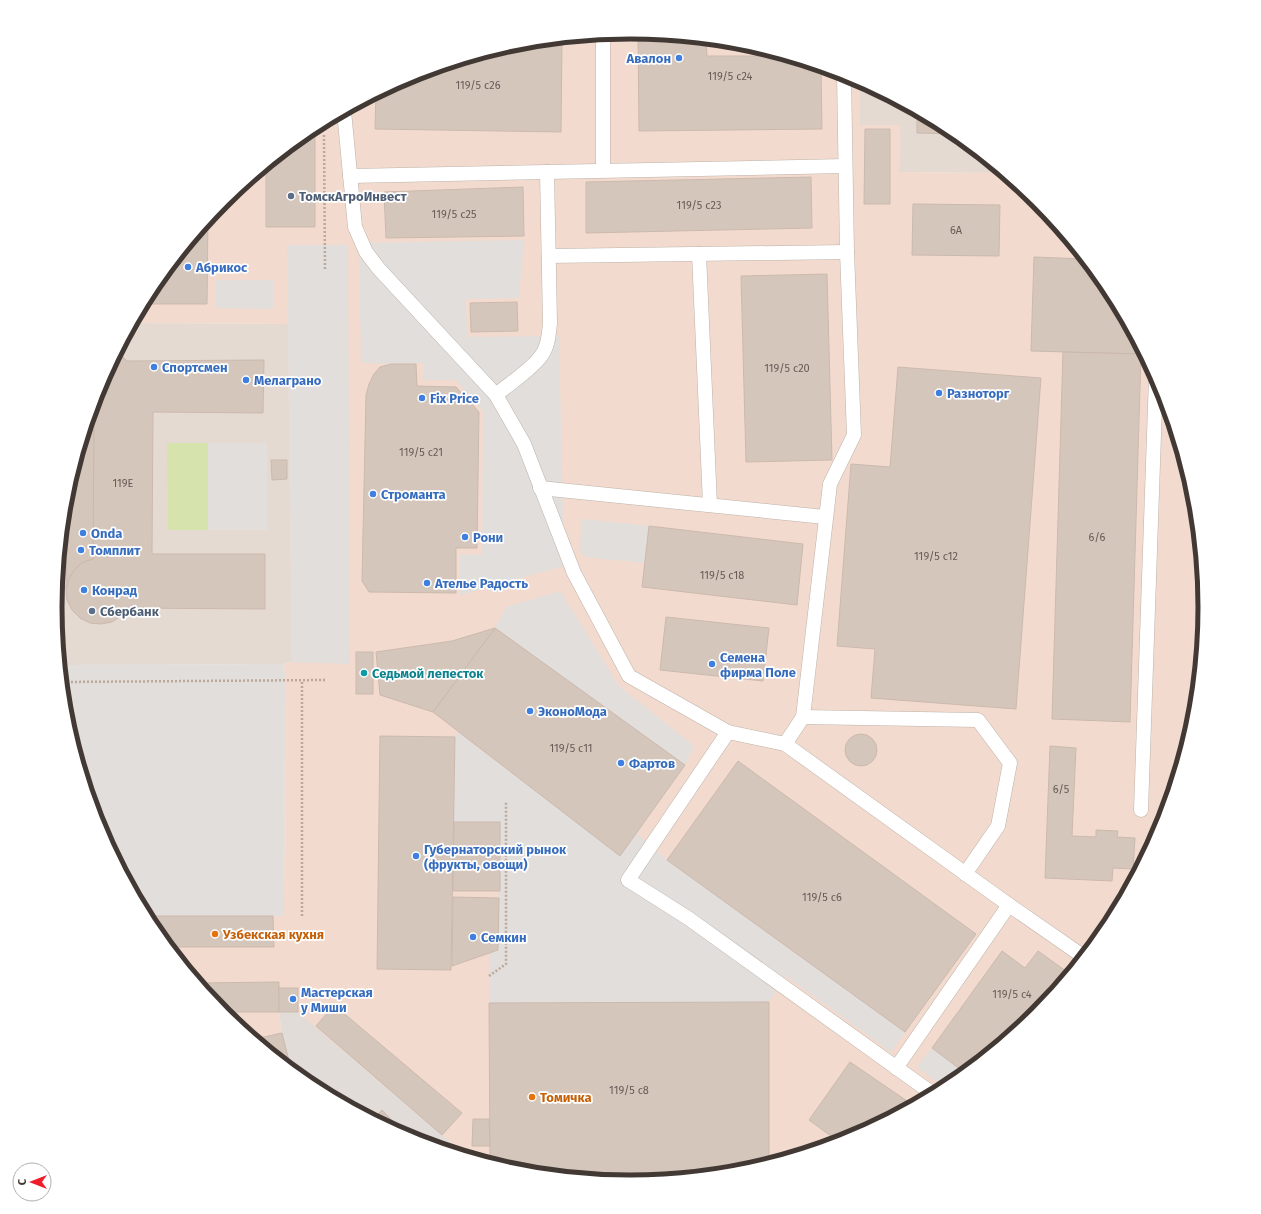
<svg xmlns="http://www.w3.org/2000/svg" width="1261" height="1214" font-family="'Fira Sans',sans-serif">
<style>
.residential{fill:#e4dad2}
.commercial{fill:#f2dbce}
.industrial{fill:#e2dcd8}
.green{fill:#d7e3ad}
.parking{fill:#e1dedc}
.building{fill:#d5c6bc;stroke:#ccb9ad}
.lines{fill:none;stroke-linecap:round;stroke-linejoin:round}
.lane-casing{stroke:#beb2a9;stroke-width:15}
.path{stroke:#bca898;stroke-width:2.5;stroke-dasharray:2 2;stroke-linecap:butt}
.lane{stroke:#fff;stroke-width:14}
.shop-dot{fill:#3f7fe0;stroke:#fff;stroke-width:1.5}
.service-dot{fill:#5c6f8a;stroke:#fff;stroke-width:1.5}
.culture-dot{fill:#0f9aa8;stroke:#fff;stroke-width:1.5}
.food-dot{fill:#e8710a;stroke:#fff;stroke-width:1.5}
.labels{text-anchor:middle;stroke-width:3.5;stroke-linejoin:round;paint-order:stroke}
.number-label{font-size:11px;fill:#675c56}
.shop-label{font-size:13px;font-weight:bold;fill:#366cbe;stroke:#fff;text-anchor:start}
.service-label{font-size:13px;font-weight:bold;fill:#4e5e75;stroke:#fff;text-anchor:start}
.culture-label{font-size:13px;font-weight:bold;fill:#0d838f;stroke:#fff;text-anchor:start}
.food-label{font-size:13px;font-weight:bold;fill:#c56008;stroke:#fff;text-anchor:start}
.rim{fill:none;stroke:#423934;stroke-width:5}
</style>
<rect width="100%" height="100%" fill="#f1eae3"/>
<!-- residential -->
<g class="residential">
<polygon points="860,81 950,129 1004,173 899,172 900,125 860,125"/>
<polygon points="133,323 288,324 292,662 284,664 61,665 56,607 67,495 99,387"/>
</g>
<!-- commercial -->
<polygon class="commercial" points="631,32 743,43 851,76 860,81 860,125 900,125 899,172 1004,173 1037,201 1109,288 1162,387 1194,495 1205,600 1204,621 1194,719 1162,827 1108,927 1037,1014 950,1085 850,1138 742,1171 630,1182 518,1171 463,1154 442,1135 279,1012 282,1033 291,1069 224,1013 152,926 147,916 284,916 285,680 284,664 292,662 288,324 133,323 153,287 224,200 311,129 411,76 519,43"/>
<!-- industrial -->
<polygon class="industrial" points="279,1012 298,1012 442,1135 463,1154 410,1138 311,1085 291,1069 282,1033"/>
<!-- green -->
<polygon class="green" points="167,443 208,443 208,530 168,530"/>
<!-- parking -->
<g class="parking">
<polygon points="524,240 519,298 466,299 467,337 559,336 564,566 460,595 460,554 482,555 483,411 456,380 423,380 424,363 391,364 361,363 359,243"/>
<polygon points="287,245 348,245 350,664 292,662"/>
<polygon points="215,280 273,280 273,309 215,308"/>
<rect x="208" y="443" width="59" height="87"/>
<polygon points="582,519 649,526 645,563 585,557 580,549"/>
<polygon points="560,591 619,686 694,746 685,765 495,628 506,607"/>
<polygon points="284,664 285,680 284,916 147,916 99,827 67,719 61,665"/>
<polygon points="458,732 620,855 636,833 667,860 905,1032 891,1052 786,976 769,1002 489,1003 489,954 498,950 500,823 454,822 455,737"/>
<polygon points="932,1048 965,1073 945,1088 917,1067"/>
</g>
<!-- building -->
<g class="building">
<polygon points="638,33 706,39 707,56 784,56 821,67 822,129 639,131"/>
<polygon points="562,39 561,132 375,129 376,94 411,76 519,43"/>
<polygon points="917,111 950,129 956,134 917,133"/>
<polygon points="315,127 315,227 266,227 266,166"/>
<polygon points="865,129 890,129 890,204 864,204"/>
<polygon points="811,177 812,228 586,233 586,182"/>
<polygon points="523,187 524,236 386,238 384,192"/>
<polygon points="913,204 1000,205 999,256 912,255"/>
<polygon points="208,220 207,304 144,304 153,287"/>
<polygon points="1034,257 1085,259 1109,288 1142,349 1141,354 1031,351"/>
<polygon points="827,274 832,460 746,462 741,276"/>
<polygon points="517,302 518,331 471,332 470,303"/>
<polygon points="118,352 127,361 264,360 263,413 153,412 152,554 265,554 265,609 127,608 121,616 112,622 101,624 90,623 80,618 72,610 67,600 66,589 69,578 75,569 83,562 93,559 94,411 92,410 99,387"/>
<polygon points="1063,352 1141,354 1130,722 1052,719"/>
<polygon points="391,364 416,364 417,386 456,387 479,412 477,548 456,548 456,593 369,592 362,581 366,395 369,384 374,374 380,367"/>
<polygon points="898,367 1041,378 1016,709 871,698 875,649 837,646 851,464 890,467"/>
<polygon points="92,410 94,411 93,559 83,562 75,569 69,578 66,589 67,495"/>
<polygon points="271,460 287,460 287,479 272,480"/>
<polygon points="649,526 803,544 797,605 642,587"/>
<polygon points="666,617 769,628 763,681 660,670"/>
<polygon points="495,628 685,765 620,856 433,712"/>
<polygon points="495,628 433,712 380,695 376,652 452,641"/>
<rect x="356" y="652" width="17" height="42"/>
<circle cx="861" cy="750" r="16"/>
<polygon points="380,736 455,737 451,970 377,969"/>
<polygon points="1050,746 1076,748 1072,836 1096,837 1096,830 1118,831 1117,837 1135,838 1133,869 1113,868 1112,881 1045,878"/>
<polygon points="738,761 976,934 905,1032 667,860"/>
<polygon points="454,822 500,822 500,891 453,891"/>
<polygon points="453,897 499,898 498,950 452,966"/>
<polygon points="147,916 273,916 274,947 170,947 152,926"/>
<polygon points="1002,951 1025,968 1038,951 1070,974 1037,1014 965,1073 932,1048"/>
<polygon points="279,982 279,1012 223,1012 199,983"/>
<rect x="279" y="988" width="19" height="24"/>
<polygon points="769,1002 769,1163 742,1171 630,1182 518,1171 490,1162 489,1003"/>
<polygon points="334,1005 462,1113 442,1135 316,1026"/>
<polygon points="282,1033 291,1069 255,1039"/>
<polygon points="850,1062 913,1105 850,1138 839,1142 809,1120"/>
<polygon points="382,1110 408,1137 374,1118"/>
<polygon points="473,1119 489,1119 490,1146 472,1146"/>
</g>
<g class="lines">
<!-- lane casing -->
<g class="lane-casing">
<g id="lane">
<polyline points="603,35 603,170"/>
<polyline points="344,111 355,227 366,252 379,269 496,395 524,444 574,573 629,676 728,732 785,744 1009,905 1084,957"/>
<polyline points="350,176 845,166"/>
<polyline points="699,254 710,505"/>
<polyline points="549,256 847,252"/>
<path d="M 496,395 C 510,383 531,370 541,356 C 548,347 549,334 550,323 L 547,172"/>
<polyline points="540,488 825,517"/>
<polyline points="803,717 978,720 1010,763 998,826 965,874"/>
<polyline points="728,732 628,880 688,918 933,1094"/>
<polyline points="785,744 803,717 830,484 854,435 847,252 844,74"/>
<polyline points="1141,810 1156,377"/>
<polyline points="896,1068 1009,905"/>
</g>
</g>
<!-- path -->
<g class="path">
<polyline points="324,135 325,270"/>
<polyline points="63,682 326,680"/>
<polyline points="302,916 302,680"/>
<polyline points="489,976 506,964 506,801"/>
</g>
<!-- lane -->
<use href="#lane" class="lane"/>
</g>
<!-- markers -->
<g class="shop-dot">
<circle cx="679" cy="58" r="4"/>
<circle cx="188" cy="267" r="4"/>
<circle cx="154" cy="367" r="4"/>
<circle cx="246" cy="380" r="4"/>
<circle cx="939" cy="393" r="4"/>
<circle cx="422" cy="398" r="4"/>
<circle cx="373" cy="494" r="4"/>
<circle cx="83" cy="533" r="4"/>
<circle cx="465" cy="537" r="4"/>
<circle cx="81" cy="550" r="4"/>
<circle cx="427" cy="583" r="4"/>
<circle cx="84" cy="590" r="4"/>
<circle cx="712" cy="664" r="4"/>
<circle cx="530" cy="711" r="4"/>
<circle cx="621" cy="763" r="4"/>
<circle cx="416" cy="856" r="4"/>
<circle cx="473" cy="937" r="4"/>
<circle cx="293" cy="999" r="4"/>
</g>
<g class="service-dot">
<circle cx="291" cy="196" r="4"/>
<circle cx="92" cy="611" r="4"/>
</g>
<circle class="culture-dot" cx="364" cy="673" r="4"/>
<g class="food-dot">
<circle cx="215" cy="934" r="4"/>
<circle cx="532" cy="1097" r="4"/>
</g>
<g class="labels">
<!-- number labels -->
<g class="number-label">
<text x="730" y="80">119/5 с24</text>
<text x="478" y="89">119/5 с26</text>
<text x="699" y="209">119/5 с23</text>
<text x="454" y="218">119/5 с25</text>
<text x="956" y="234">6А</text>
<text x="787" y="372">119/5 с20</text>
<text x="421" y="456">119/5 с21</text>
<text x="123" y="487">119Е</text>
<text x="1097" y="541">6/6</text>
<text x="936" y="560">119/5 с12</text>
<text x="722" y="579">119/5 с18</text>
<text x="571" y="752">119/5 с11</text>
<text x="1061" y="793">6/5</text>
<text x="822" y="901">119/5 с6</text>
<text x="1012" y="998">119/5 с4</text>
<text x="629" y="1094">119/5 с8</text>
</g>
<!-- shop labels -->
<g class="shop-label">
<text x="671" y="63" text-anchor="end">Авалон</text>
<text x="196" y="272">Абрикос</text>
<text x="162" y="372">Спортсмен</text>
<text x="254" y="385">Мелаграно</text>
<text x="947" y="398">Разноторг</text>
<text x="430" y="403">Fix Price</text>
<text x="381" y="499">Строманта</text>
<text x="91" y="538">Onda</text>
<text x="473" y="542">Рони</text>
<text x="89" y="555">Томплит</text>
<text x="435" y="588">Ателье Радость</text>
<text x="92" y="595">Конрад</text>
<text x="720" y="662">Семена<tspan x="720" dy="15">фирма Поле</tspan></text>
<text x="538" y="716">ЭконоМода</text>
<text x="629" y="768">Фартов</text>
<text x="424" y="854">Губернаторский рынок<tspan x="424" dy="15">(фрукты, овощи)</tspan></text>
<text x="481" y="942">Семкин</text>
<text x="301" y="997">Мастерская<tspan x="301" dy="15">у Миши</tspan></text>
</g>
<!-- service labels -->
<g class="service-label">
<text x="299" y="201">ТомскАгроИнвест</text>
<text x="100" y="616">Сбербанк</text>
</g>
<!-- culture labels -->
<g class="culture-label">
<text x="372" y="678">Седьмой лепесток</text>
</g>
<!-- food labels -->
<g class="food-label">
<text x="223" y="939">Узбекская кухня</text>
<text x="540" y="1102">Томичка</text>
</g>
</g>
<!-- crop -->
<path d="M0 0H1261V1214H0ZM62 607a568 568 0 1 1 1136 0a568 568 0 1 1-1136 0Z" fill="#fff" fill-rule="evenodd"/>
<path class="rim" d="M62 607a568 568 0 1 1 1136 0a568 568 0 1 1-1136 0Z"/>
<!-- north arrow -->
<g transform="translate(32 1182) rotate(270)"><circle r="19" fill="#ffffff" stroke="#b3b0ae"/>
<path d="M0-3L7 15L0 10L-7 15Z" fill="#ef1c2b"/>
<text y="-6" font-size="11" font-weight="bold" text-anchor="middle" fill="#423934">С</text>
</g>
</svg>
